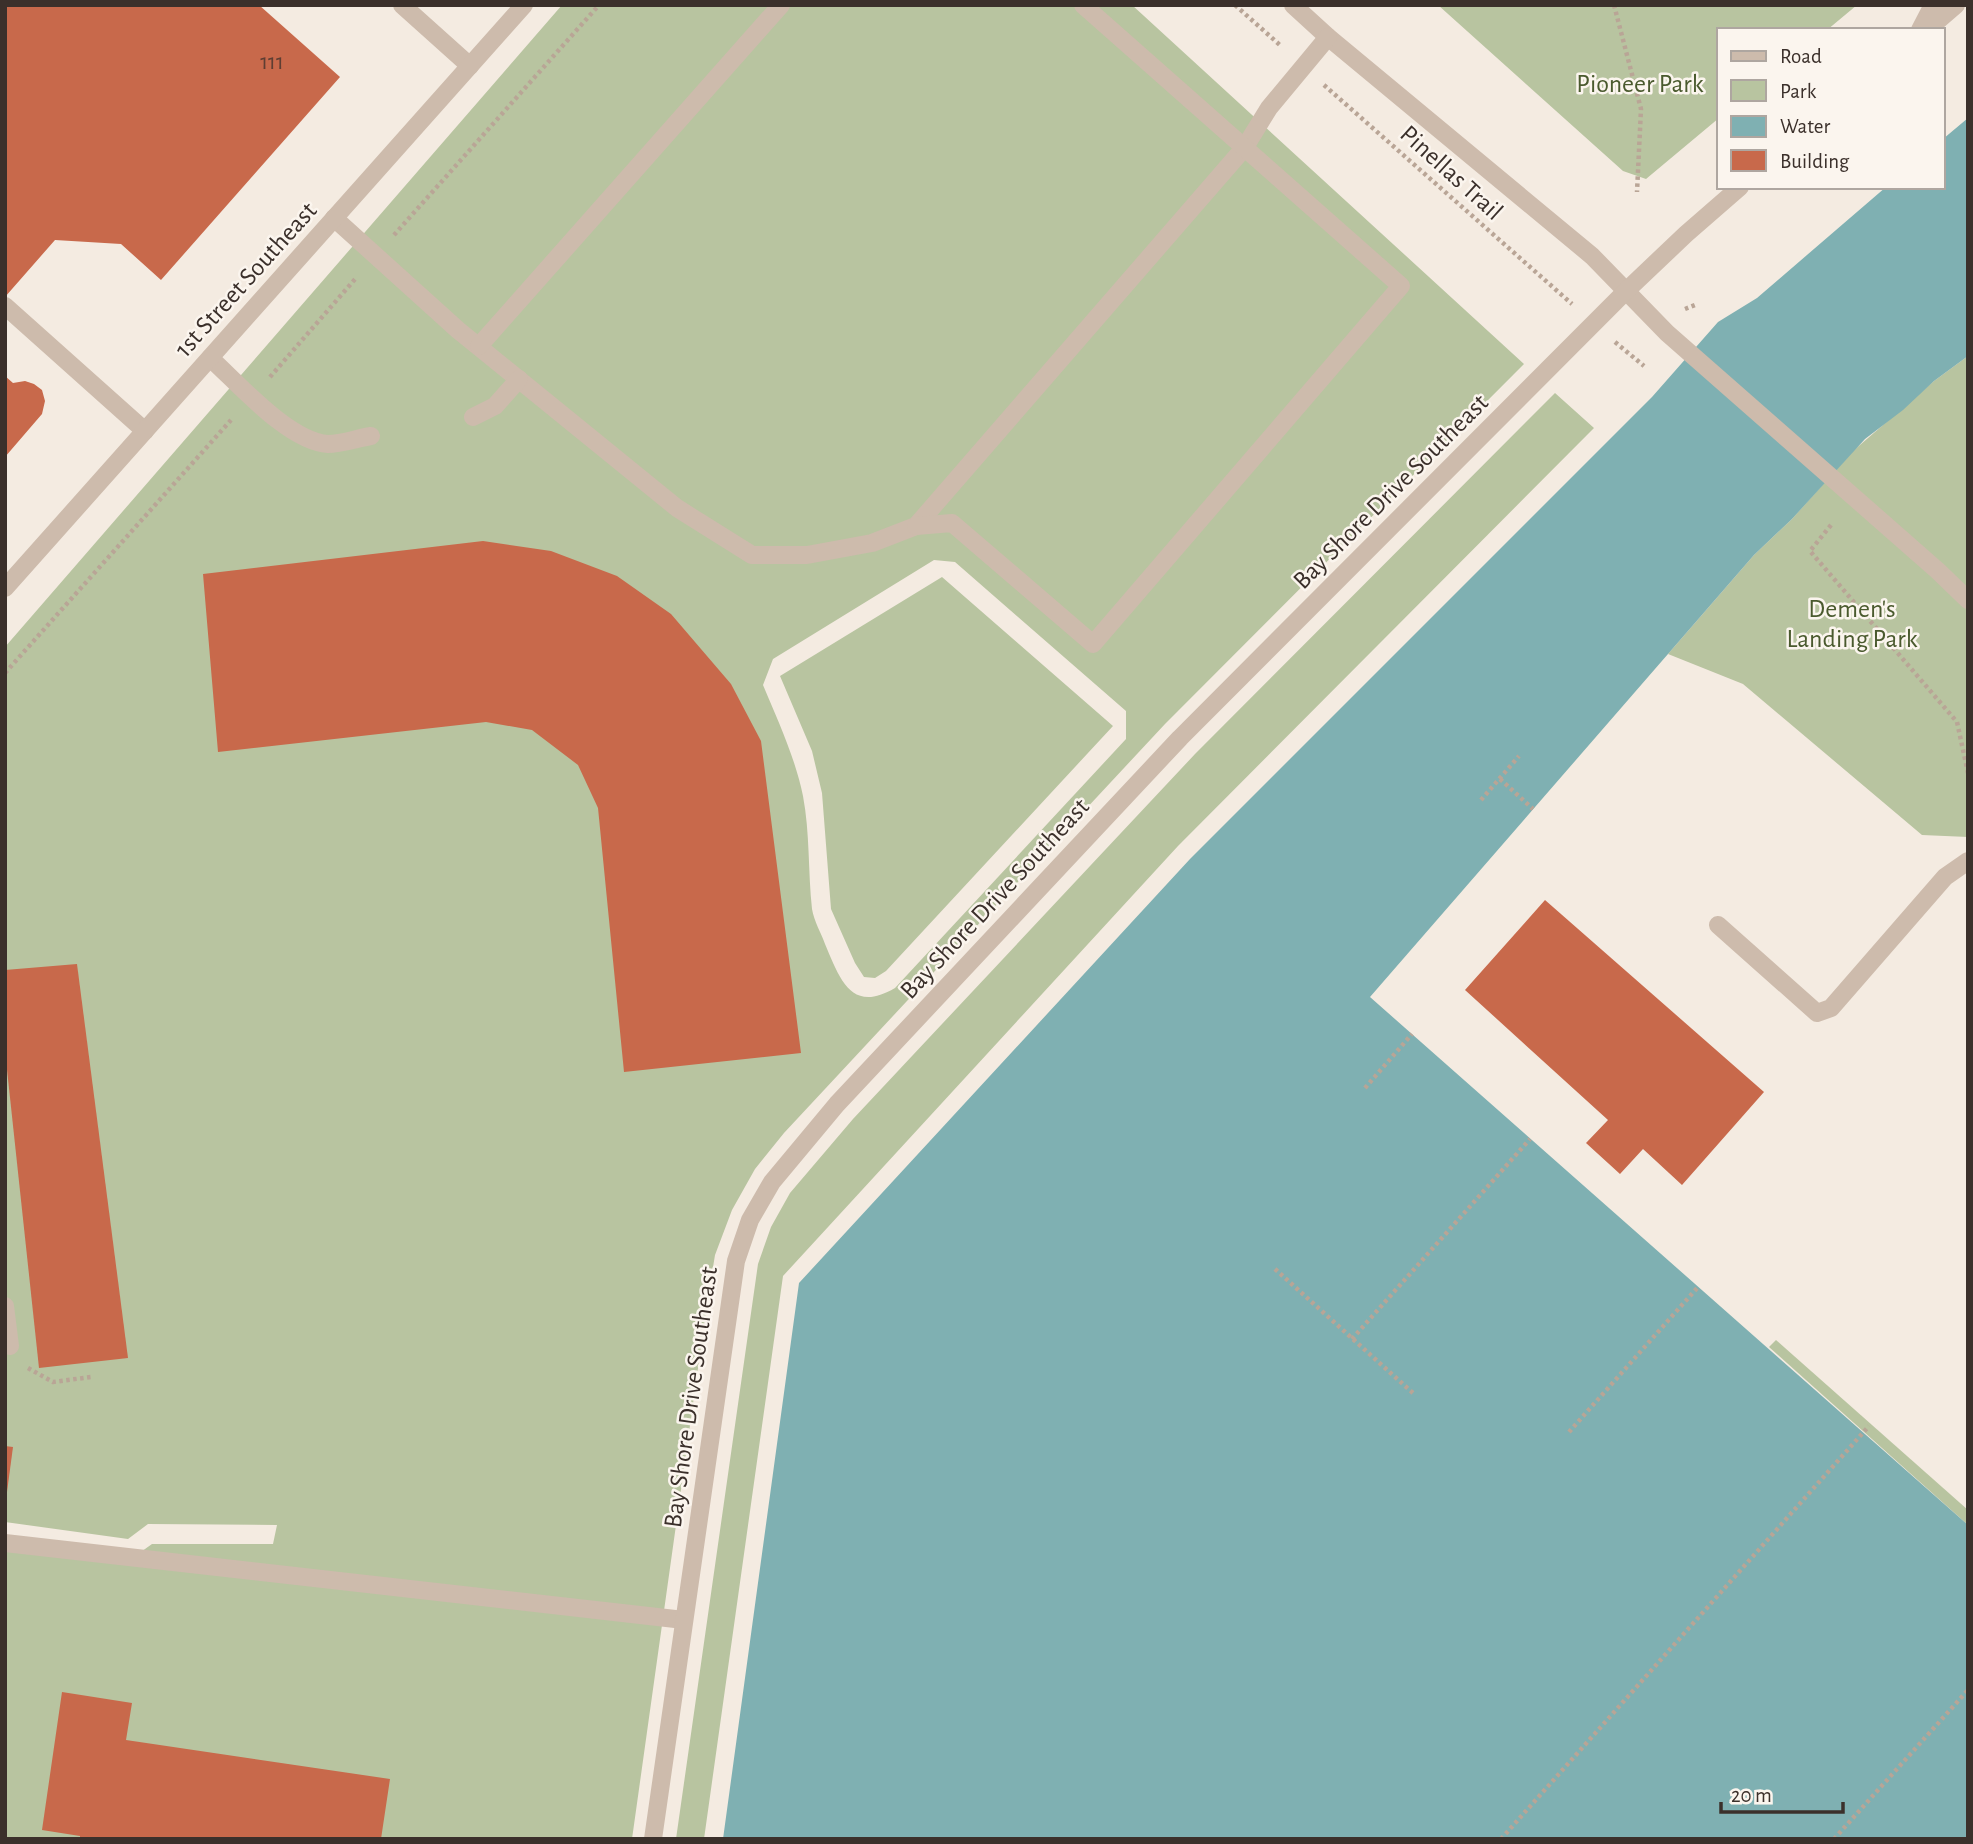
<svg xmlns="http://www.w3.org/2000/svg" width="1973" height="1844" font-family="'Alegreya Sans',sans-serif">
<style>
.green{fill:#b8c4a0;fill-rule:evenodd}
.water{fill:#7fb0b2}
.building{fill:#c8694b}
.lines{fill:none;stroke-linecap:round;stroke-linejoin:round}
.path{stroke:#b9a596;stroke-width:4.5;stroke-dasharray:3.5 3.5;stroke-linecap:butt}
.minor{stroke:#cdbbac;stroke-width:18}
.labels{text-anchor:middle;stroke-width:5;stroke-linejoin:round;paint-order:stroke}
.number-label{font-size:23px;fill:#5e3e33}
.park-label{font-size:26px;fill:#4a5a2e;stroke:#fbf5ee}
.street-label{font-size:26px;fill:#3b302b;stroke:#fbf5ee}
</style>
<rect width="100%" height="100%" fill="#f4ebe1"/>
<!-- green -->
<g class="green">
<path d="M 562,5 L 1132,5 L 1524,364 L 1165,724 L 784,1133 L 755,1169 L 732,1210 L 715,1255 L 707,1304 L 632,1839 L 5,1839 L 5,1542 L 138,1554 L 152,1544 L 273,1544 L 277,1525 L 148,1524 L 128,1539 L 5,1522 L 5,647 ZM 934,560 L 955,562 L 1126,711 L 1126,739 L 895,988 C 851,1014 840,979 825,944 C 821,933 814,921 812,909 C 808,872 810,833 803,796 C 795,757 778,721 763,685 L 773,659 Z"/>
<polygon points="1438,5 1857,5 1827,30 1719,30 1719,118 1646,179 1623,171"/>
<polygon points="1968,356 1968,837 1922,835 1743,684 1668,654 1754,555 1792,519 1853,451 1934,381"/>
<polygon points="1555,393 1594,428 1178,846 783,1276 704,1839 676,1839 758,1264 771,1227 790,1193 853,1119 1195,754"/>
<polygon points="942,577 1113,726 886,971 875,978 864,977 855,963 831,909 822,793 812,751 780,676"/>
<polygon points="1776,1340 1968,1510 1968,1525 1769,1347"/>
</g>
<!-- water -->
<polygon class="water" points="1968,118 1968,356 1934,381 1903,410 1865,439 1792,519 1754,555 1370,997 1968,1525 1968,1839 723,1839 799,1283 1190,859 1652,397 1718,322 1757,298 1886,187 1943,187 1943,139"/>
<!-- building -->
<g class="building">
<polygon points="5,5 259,5 340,77 161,280 121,244 55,240 5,297"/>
<polygon points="5,376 13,383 25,381 34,384 42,390 45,401 42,414 5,457"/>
<polygon points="483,541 551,551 617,576 671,614 731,684 761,741 801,1053 624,1072 598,808 578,765 532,730 486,722 218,752 203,574"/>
<polygon points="1545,900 1764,1092 1682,1185 1643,1149 1620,1174 1586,1143 1608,1120 1465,990"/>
<polygon points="77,964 128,1358 39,1368 5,1051 5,970"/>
<polygon points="5,1446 13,1447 7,1492 5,1492"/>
<polygon points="62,1692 132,1703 126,1740 390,1779 381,1839 80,1839 80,1836 42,1830"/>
</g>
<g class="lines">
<!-- path -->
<g class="path">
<polyline points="1235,5 1281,46"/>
<polyline points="1614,5 1641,109 1637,192"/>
<polyline points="1324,85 1572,304"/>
<polyline points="394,235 599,5"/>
<polyline points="1685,309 1695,305"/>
<polyline points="1615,342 1644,366"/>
<polyline points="270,377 356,278"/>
<polyline points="1831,525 1810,551 1957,722 1968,773"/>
<polyline points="5,673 231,420"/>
<polyline points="1500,779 1533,809"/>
<polyline points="1481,800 1519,756"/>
<polyline points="1365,1088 1412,1034"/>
<polyline points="1275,1269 1414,1394"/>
<polyline points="1352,1339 1530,1139"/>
<polyline points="28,1368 53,1382 91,1377"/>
<polyline points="1569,1432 1698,1287"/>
<polyline points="1501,1839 1869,1426"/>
<polyline points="1834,1839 1968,1690"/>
</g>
<!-- minor -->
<g class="minor">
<polyline points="402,5 470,66"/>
<polyline points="1293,5 1328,37 1592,256 1667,333 1938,571 1968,600"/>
<polyline points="1920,30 1933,5"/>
<polyline points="1927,30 1956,5"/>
<polyline points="334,218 458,330 677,508 752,555 807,555 872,543 916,526 1245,147 1269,108 1328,37"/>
<polyline points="5,306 145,431"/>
<polyline points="479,346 781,5"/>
<path d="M 210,358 C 238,383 289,442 328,444 C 341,444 358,438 371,436"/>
<polyline points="473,417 495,406 519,379"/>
<polyline points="916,526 952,523 1093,644 1401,286 1083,5"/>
<polyline points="5,588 524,5"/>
<polyline points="1718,925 1817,1013 1831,1008 1945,877 1968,861"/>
<polyline points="5,1306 10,1346"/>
<polyline points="5,1543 684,1620"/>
<polyline points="653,1839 736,1261 750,1220 772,1182 837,1104 1180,738 1626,291 1686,234 1740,187"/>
</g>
</g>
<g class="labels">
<!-- number labels -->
<g class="number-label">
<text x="272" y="69">111</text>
</g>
<!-- park labels -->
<g class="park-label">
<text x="1640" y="92">Pioneer Park</text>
<text x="1852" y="617">Demen's<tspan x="1852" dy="30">Landing Park</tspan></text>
</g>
<!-- street labels -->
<g class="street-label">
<text transform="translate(1452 172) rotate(42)" y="9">Pinellas Trail</text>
<text transform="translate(245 279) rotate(-48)" y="9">1st Street Southeast</text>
<text transform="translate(1390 491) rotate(-45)" y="9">Bay Shore Drive Southeast</text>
<text transform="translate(994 898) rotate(-47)" y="9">Bay Shore Drive Southeast</text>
<text transform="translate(690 1397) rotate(-82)" y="9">Bay Shore Drive Southeast</text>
</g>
</g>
<!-- border -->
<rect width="1973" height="1844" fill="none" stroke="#3b302b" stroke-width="14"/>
<!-- legend -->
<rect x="1717" y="28" width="228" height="161" fill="#fbf5ee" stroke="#aea6a0" stroke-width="2"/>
<rect x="1731" y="51" width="35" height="10" fill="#cdbbac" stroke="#aea6a0" stroke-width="2"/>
<text x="1780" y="63" font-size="21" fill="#3b302b">Road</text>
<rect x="1731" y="80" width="35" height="21" fill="#b8c4a0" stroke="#aea6a0" stroke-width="2"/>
<text x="1780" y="98" font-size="21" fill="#3b302b">Park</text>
<rect x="1731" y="116" width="35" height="21" fill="#7fb0b2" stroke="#aea6a0" stroke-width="2"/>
<text x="1780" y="133" font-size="21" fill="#3b302b">Water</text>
<rect x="1731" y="150" width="35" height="21" fill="#c8694b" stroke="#aea6a0" stroke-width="2"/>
<text x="1780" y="168" font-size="21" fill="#3b302b">Building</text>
<!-- scale -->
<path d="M1721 1802v10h122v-10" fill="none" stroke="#3b302b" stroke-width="3.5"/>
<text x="1731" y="1802" font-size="21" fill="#3b302b" stroke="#fbf5ee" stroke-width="5" paint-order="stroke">20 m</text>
</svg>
